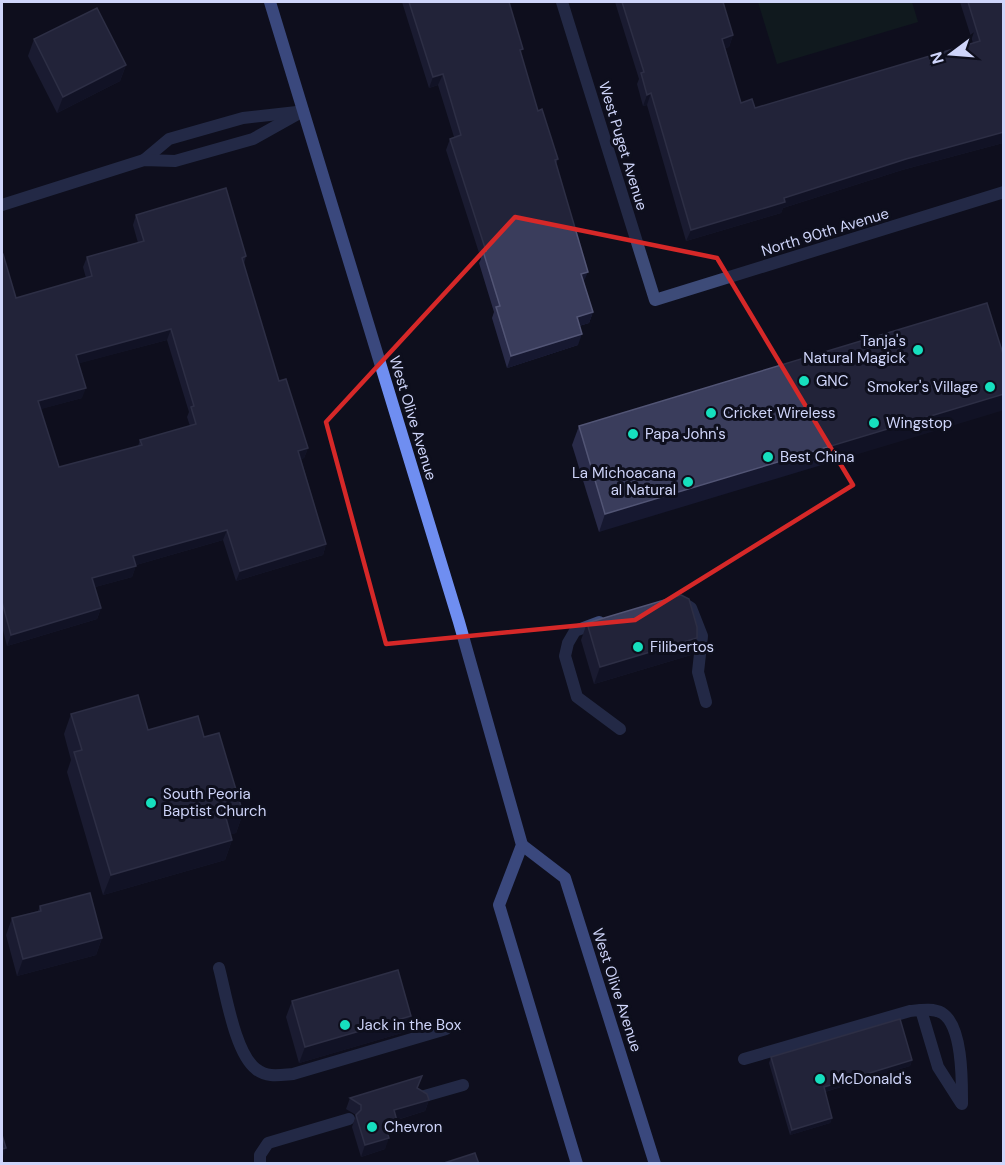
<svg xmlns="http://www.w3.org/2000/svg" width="1005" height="1165" font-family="'DM Sans',sans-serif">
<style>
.green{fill:#122620}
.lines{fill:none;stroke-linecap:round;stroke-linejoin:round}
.lane{stroke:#3d4b78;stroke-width:12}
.street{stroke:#3d4b78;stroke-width:12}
.secondary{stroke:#6f8ef1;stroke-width:12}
.wall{fill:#292b49;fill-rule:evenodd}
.shaded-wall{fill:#161830}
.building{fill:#3a3d5c;stroke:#525575;stroke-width:1.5;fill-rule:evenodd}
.marked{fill:none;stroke:#d62828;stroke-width:4.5;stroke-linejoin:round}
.poi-dot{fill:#16dfbe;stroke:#0e0f1d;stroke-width:2}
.labels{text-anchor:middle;stroke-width:6;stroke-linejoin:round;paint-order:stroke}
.street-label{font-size:15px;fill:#cfd5fa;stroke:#0e0f1d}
.poi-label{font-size:15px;fill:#cfd5fa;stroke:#0e0f1d;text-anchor:start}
</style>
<rect width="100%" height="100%" fill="#0e0f1d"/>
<!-- green -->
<polygon class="green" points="758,2 912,2 918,22 777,64"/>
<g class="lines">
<!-- lane -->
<g class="lane">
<polyline points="688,606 691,608 702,636 698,672 706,702"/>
<polyline points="599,622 575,631 568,643 565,656 577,697 620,729"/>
<path d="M 219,968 C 226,994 235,1053 256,1069 C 267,1078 280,1075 293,1074 L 446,1029"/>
<polyline points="921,1010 938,1067 961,1103"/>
<path d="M 744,1059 L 910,1011 C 921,1010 933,1008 942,1013 C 963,1026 962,1082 962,1104"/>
<polyline points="421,1097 463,1085"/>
<polyline points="260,1164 260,1155 268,1143 349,1119"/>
</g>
<!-- street -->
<g class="street">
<polyline points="562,2 655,300 1004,192"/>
<polyline points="144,160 169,139 243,118 297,112"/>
<polyline points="2,205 144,160 175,161 253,139 303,111"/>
</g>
<!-- secondary -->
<g class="secondary">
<polyline points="270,2 459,622 522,845 499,905 577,1164"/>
<polyline points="522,845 565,878 655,1164"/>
</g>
</g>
<!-- wall -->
<g class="wall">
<polygon points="402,2 509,2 521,54 538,111 558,159 556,164 584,283 593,312 589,323 579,326 578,345 507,368 492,318 494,312 479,263 481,259 446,150 450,139 454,137 438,85 429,88"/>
<polygon points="615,2 723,2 733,35 729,47 725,48 741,103 755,108 973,43 960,2 1004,2 1004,145 1003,143 902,170 783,208 781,213 686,241 647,105 643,106 637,84 639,79"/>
<polygon points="34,39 126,65 120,81 57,113 28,56"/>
<path d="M 136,215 L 246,256 L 244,264 L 279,381 L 308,448 L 304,458 L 301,459 L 326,544 L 323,555 L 236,581 L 223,540 L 136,565 L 132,577 L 95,587 L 101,608 L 97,619 L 7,646 L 2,626 L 2,254 L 16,298 L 86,278 L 83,267 L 87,257 L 138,243 L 133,225 ZM 167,340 L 189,412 L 187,417 L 190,426 L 140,440 L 138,446 L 59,467 L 40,409 L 82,398 L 79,363 Z"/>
<polygon points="987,303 599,532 572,445 579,426"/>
<polygon points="587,623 691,655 594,684 581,640"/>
<polygon points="71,714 148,730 204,737 243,813 236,833 230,834 232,840 225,860 103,895 67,772 71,760 64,734"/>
<polygon points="40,906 102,938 96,955 17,976 6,935 12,918 38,911"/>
<polygon points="292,1001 411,1016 405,1032 299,1063 286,1017"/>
<polygon points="771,1057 912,1060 910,1066 825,1092 832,1118 830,1123 790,1135 769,1063"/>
<polygon points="417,1089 429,1100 425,1111 397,1120 397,1121 393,1132 388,1134 385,1149 361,1157 352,1127 356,1115 346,1109 350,1098"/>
</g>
<!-- shaded-wall -->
<g class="shaded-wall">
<polygon points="733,35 729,47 718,50 722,39"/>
<polygon points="126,65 120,81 57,113 63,97"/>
<polygon points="443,74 438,85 429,88 433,77"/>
<polygon points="651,93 647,105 643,106 647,95"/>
<polygon points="1004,132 1003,143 902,170 783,208 781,213 686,241 691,230 784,198 906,159"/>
<polygon points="588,272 583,283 581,274"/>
<polygon points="593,312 589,323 572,328 577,317"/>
<polygon points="171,329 167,340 73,365 76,355"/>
<polygon points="582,334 578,345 507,368 511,356"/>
<polygon points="86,388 82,398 34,411 38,401"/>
<polygon points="1004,394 1004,410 599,532 605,514"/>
<polygon points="308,448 304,458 294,461 298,451"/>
<polygon points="227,530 223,540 129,567 133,556"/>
<polygon points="326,544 323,555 236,581 240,571"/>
<polygon points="136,566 132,577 88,589 92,578"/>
<polygon points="101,608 97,619 7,646 11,635"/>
<polygon points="697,638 691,655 594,684 600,667"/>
<polygon points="243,813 236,833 218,838 226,818"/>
<polygon points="232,840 225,860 103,895 111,875"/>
<polygon points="102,938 96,955 17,976 23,959"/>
<polygon points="411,1016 405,1032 299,1063 305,1047"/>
<polygon points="912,1060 910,1066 821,1093 824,1087"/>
<polygon points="429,1100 425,1111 390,1122 394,1110"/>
<polygon points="832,1118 830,1123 790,1135 792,1130"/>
<polygon points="397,1121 393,1132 381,1136 385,1125"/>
<polygon points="389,1138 385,1149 361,1157 365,1145"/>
<polygon points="6,1148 2,1159 2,1149"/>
</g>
<!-- building -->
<g class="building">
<polygon points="409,2 509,2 523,49 520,50 538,111 542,109 558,159 555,160 588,272 581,274 593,312 577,317 582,334 511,356 496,307 500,306 483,251 486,251 450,139 461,135 443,74 433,77"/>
<polygon points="622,2 723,2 733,35 722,39 741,103 752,99 755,108 980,41 968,2 1004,2 1004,132 906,159 784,198 785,202 691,230 651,93 647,95 641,73 644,72"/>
<polygon points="97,8 126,65 63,97 34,39"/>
<path d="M 226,188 L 246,256 L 242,258 L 279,381 L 286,379 L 308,448 L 298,451 L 326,544 L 240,571 L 227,530 L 133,556 L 136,566 L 92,578 L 101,608 L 11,635 L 2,602 L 2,254 L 3,254 L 16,298 L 92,276 L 87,257 L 144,241 L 136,215 ZM 171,329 L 194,406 L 191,407 L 196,424 L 140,440 L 142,445 L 59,467 L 38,401 L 86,388 L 76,355 Z"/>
<polygon points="987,303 1004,357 1004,394 605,514 579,426"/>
<polygon points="681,595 689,599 697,627 697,638 600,667 587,623"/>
<polygon points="138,695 148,730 198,716 204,737 219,733 243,813 226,818 232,840 111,875 74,752 82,750 71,714"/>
<polygon points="90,893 102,938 23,959 12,918 41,911 40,906"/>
<polygon points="398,970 411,1016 305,1047 292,1001"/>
<polygon points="900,1019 912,1060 824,1087 832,1118 792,1130 771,1057"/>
<polygon points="422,1076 417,1088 427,1094 429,1100 394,1110 397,1121 385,1125 389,1138 365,1145 356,1115 361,1110 361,1105 350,1098"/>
<polygon points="2,1135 6,1148 2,1149"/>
<polygon points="475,1153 479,1164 441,1164"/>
</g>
<!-- marked area -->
<path d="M0 0H1005V1165H0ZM 515,217 L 717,258 L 853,485 L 635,620 L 386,644 L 326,422 Z" fill="#0e0f1d" fill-opacity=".55" fill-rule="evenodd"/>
<path class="marked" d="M 515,217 L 717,258 L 853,485 L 635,620 L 386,644 L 326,422 Z"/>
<!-- markers -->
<g class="poi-dot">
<circle cx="918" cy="350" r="6"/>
<circle cx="804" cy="381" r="6"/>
<circle cx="990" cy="387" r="6"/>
<circle cx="711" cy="413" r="6"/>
<circle cx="874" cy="423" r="6"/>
<circle cx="633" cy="434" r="6"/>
<circle cx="768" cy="457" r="6"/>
<circle cx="688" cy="482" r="6"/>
<circle cx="638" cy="647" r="6"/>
<circle cx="151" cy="803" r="6"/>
<circle cx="345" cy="1025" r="6"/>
<circle cx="820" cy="1079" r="6"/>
<circle cx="372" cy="1127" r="6"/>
</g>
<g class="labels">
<!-- street labels -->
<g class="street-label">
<text transform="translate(623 146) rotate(73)" y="5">West Puget Avenue</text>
<text transform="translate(825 232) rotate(-17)" y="5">North 90th Avenue</text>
<text transform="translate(413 418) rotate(73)" y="5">West Olive Avenue</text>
<text transform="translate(617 990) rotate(72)" y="5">West Olive Avenue</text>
</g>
<!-- poi labels -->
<g class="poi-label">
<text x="906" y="346" text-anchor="end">Tanja's<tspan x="906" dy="17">Natural Magick</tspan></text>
<text x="816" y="386">GNC</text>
<text x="978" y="392" text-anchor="end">Smoker's Village</text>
<text x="723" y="418">Cricket Wireless</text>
<text x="886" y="428">Wingstop</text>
<text x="645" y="439">Papa John's</text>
<text x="780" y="462">Best China</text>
<text x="676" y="478" text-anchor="end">La Michoacana<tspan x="676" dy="17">al Natural</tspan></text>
<text x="650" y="652">Filibertos</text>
<text x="163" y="799">South Peoria<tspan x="163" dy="17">Baptist Church</tspan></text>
<text x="357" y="1030">Jack in the Box</text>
<text x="832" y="1084">McDonald's</text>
<text x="384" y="1132">Chevron</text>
</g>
</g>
<!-- border -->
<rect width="1005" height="1165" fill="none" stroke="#cfd5fa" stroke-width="6"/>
<!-- north arrow -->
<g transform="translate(951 54) rotate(254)" stroke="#0e0f1d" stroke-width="4.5" paint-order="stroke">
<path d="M0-4.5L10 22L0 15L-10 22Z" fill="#cfd5fa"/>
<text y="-9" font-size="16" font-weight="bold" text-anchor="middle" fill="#cfd5fa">N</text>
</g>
</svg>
